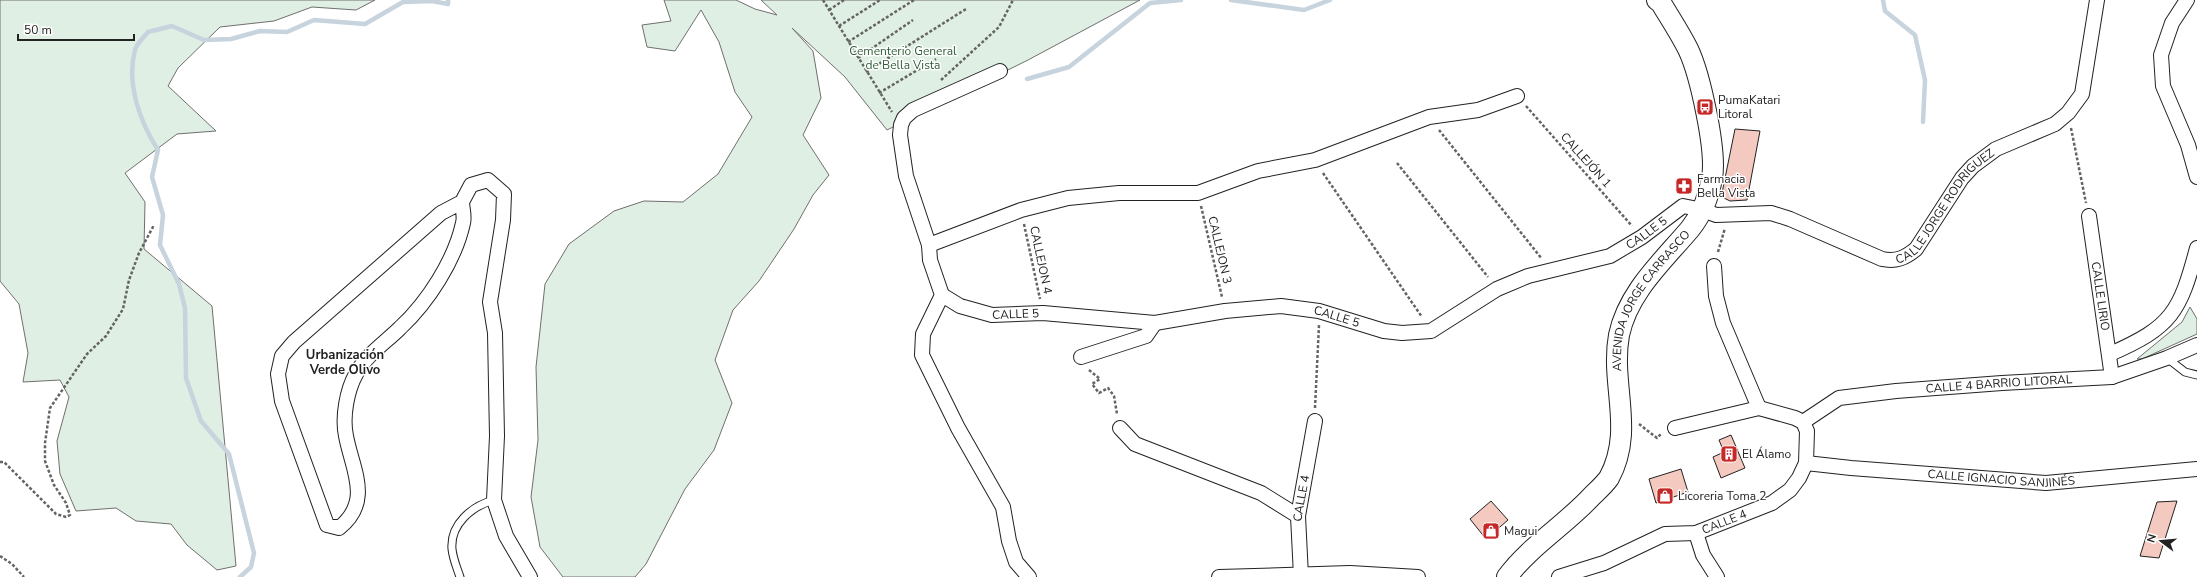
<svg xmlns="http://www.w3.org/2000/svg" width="2197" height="577" font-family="'Nunito Sans',sans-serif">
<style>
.green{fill:#e0efe3;stroke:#6f6f6f}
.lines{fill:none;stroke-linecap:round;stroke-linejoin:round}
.stream{stroke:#c7d3dd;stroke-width:4.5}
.building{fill:#f3c9c0;stroke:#222}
.service-casing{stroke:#222;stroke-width:9}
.minor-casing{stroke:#222;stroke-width:16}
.secondary-casing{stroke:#222;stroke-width:22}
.path{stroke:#646464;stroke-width:2.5;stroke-dasharray:3 2;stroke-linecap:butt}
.service{stroke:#fff;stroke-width:7}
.minor{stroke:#fff;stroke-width:14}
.secondary{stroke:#fff;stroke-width:20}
.labels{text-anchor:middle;stroke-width:3;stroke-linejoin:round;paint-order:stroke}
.park-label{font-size:12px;fill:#2f5e38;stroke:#fff}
.poi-label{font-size:12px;fill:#222;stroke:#fff;text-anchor:start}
.street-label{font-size:12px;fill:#222;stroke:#fff}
.neighbourhood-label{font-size:13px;font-weight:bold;fill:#222;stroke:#fff}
</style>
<rect width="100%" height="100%" fill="#fff"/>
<!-- green -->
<g class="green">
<polygon points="0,0 375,0 356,10 312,7 274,21 220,27 178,68 168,86 216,131 177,134 125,173 145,202 144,249 212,306 236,566 217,570 187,545 171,524 136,521 116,508 76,511 60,474 57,441 69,397 60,380 23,382 28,353 19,304 0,281"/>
<polygon points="664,0 736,0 755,9 777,15 761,0 1140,0 1028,60 887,130 845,77 792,28 813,51 821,98 803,135 829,175 813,195 794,229 759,281 733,310 715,360 732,403 714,450 685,489 646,564 635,577 563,577 540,547 531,497 538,440 536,367 545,284 569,244 614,211 644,201 683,202 718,174 752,117 735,92 719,42 701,10 675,51 647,47 642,25 671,21"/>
<polygon points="2190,307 2197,319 2197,334 2142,359 2137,359 2182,322"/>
</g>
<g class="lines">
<!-- stream -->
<g class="stream">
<polyline points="1231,0 1304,10 1330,0"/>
<polyline points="1883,0 1885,11 1915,35 1925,80 1923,122"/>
<polyline points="1027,79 1069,67 1150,3 1181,0"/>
<path d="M 240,577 L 251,567 L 254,553 L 229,454 L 201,421 L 186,378 L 185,308 L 179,284 L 160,245 L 163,215 L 152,177 L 158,150 C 140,122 126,84 135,50 C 137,43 144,37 148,32 L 172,26 L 204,40 L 231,39 L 260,31 L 287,32 L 314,20 L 365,24 L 403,2 L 432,1 L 448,4 L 448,0"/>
</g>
</g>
<!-- building -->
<g class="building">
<polygon points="1735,129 1760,131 1747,200 1730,201 1724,198 1722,193"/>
<polygon points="1731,435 1745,468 1721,478 1713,457 1724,452 1719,440"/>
<polygon points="1681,469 1688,492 1656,503 1649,479"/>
<polygon points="1491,501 1508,520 1486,539 1470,519"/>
<polygon points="2177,501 2159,558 2140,556 2157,502"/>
</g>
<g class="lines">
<!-- service casing -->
<g class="service-casing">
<g id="service">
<polyline points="2167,358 2185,372 2197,375"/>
<path d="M 460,577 C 457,568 453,559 452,549 C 450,524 472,506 494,500"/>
</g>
</g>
<!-- minor casing -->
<g class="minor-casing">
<g id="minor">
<polyline points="2187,0 2172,23 2161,55 2163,86 2188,145 2197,177"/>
<polyline points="1000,71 913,110 904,118 901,125 900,135 906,176 929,245 930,260 942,295 923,334 922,355 958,428 1003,507 1009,541 1016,562 1029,577"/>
<path d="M 462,202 C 462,208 465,216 463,223 C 455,260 428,302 400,328 C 386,342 365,356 356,374 C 347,390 342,417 346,436 C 352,469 373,501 339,528 L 327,525 L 282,401 L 278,374 L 282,356 L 294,342 L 441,213 L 462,202 L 471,185 L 488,180 L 504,194 L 503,220 L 490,302 L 495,333 L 497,436 L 494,500 L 506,536 L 530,577"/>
<path id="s1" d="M 2089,216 L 2112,377"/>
<polyline points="929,245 1021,210 1068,198 1119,193 1198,193 1258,171 1315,160 1429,117 1478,110 1517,96"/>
<polyline points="1714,266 1716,296 1723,323 1759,408"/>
<path id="s2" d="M 942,295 L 960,306 L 992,315 L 1043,313 L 1155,323 L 1225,311 L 1281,306 L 1319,311 L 1384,331 L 1402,333 L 1431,331 L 1497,289 L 1528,276 L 1610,256 L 1642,237 L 1683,206 L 1703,210 L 1716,215 L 1771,213 L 1790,219 L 1882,259 C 1896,262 1905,258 1916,249 L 1962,178 L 1973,166 L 1996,149 L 2055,124 L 2068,113 L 2082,94 L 2097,0"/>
<path d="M 2110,354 C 2172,327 2180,312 2197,248"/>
<polyline points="1081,357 1146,336 1155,323"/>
<path id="s3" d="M 1803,422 L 1839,398 L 1896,391 L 2002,383 L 2112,377 L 2167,358 L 2197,345"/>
<polyline points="1120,428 1135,444 1261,493 1298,516"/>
<path id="s4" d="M 1806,463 L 1851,468 L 2046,483 L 2197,469"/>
<polyline points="1696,533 1703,555 1717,577"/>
<path id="s5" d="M 1301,576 L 1298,516 L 1315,421"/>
<polyline points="1219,577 1350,573 1418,577"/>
<path id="s6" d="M 1559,577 L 1604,563 L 1665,534 L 1696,533 L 1772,503 L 1790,490 L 1799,478 L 1806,463 L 1807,431 L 1803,422 L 1795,418 L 1759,408 L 1675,428"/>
</g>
</g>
<!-- secondary casing -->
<g class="secondary-casing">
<g id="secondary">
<path id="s7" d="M 1507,577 C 1530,546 1565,525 1591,497 C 1597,491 1604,485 1609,478 C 1635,430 1610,385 1619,335 C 1628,292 1663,261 1690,229 C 1702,214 1709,196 1712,178 C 1717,151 1700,74 1688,49 C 1680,33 1670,18 1661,3 L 1657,0"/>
</g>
</g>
<!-- path -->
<g class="path">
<polyline points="823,0 892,112"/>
<polyline points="829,10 844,0"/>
<polyline points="839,26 880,0"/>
<polyline points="848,42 914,0"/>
<polyline points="858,58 913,20"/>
<polyline points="866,72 966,9"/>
<polyline points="941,80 999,27 1013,0"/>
<polyline points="879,93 936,59"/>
<polyline points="1526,106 1632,226"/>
<polyline points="2071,128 2086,203"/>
<polyline points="1439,130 1542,259"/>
<polyline points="1397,163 1488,277"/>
<polyline points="1323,173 1422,317"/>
<polyline points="1201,206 1222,297"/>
<polyline points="1024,224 1040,299"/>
<polyline points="1718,252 1725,228"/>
<polyline points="1089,370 1100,379 1092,384 1099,393 1108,388 1114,396 1117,414"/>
<polyline points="1315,408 1319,325"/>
<polyline points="1639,424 1657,438 1662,433"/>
<polyline points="0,462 4,462 56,514 66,517 70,515 66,503 54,485 45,461 45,443 50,408 87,354 106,336 123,309 129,280 139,253 154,225"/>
<polyline points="0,556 12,564 24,577"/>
</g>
<!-- service -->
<use href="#service" class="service"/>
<!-- minor -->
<use href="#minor" class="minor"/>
<!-- secondary -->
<use href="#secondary" class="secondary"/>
</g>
<!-- icons -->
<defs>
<g id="bus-square" transform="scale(0.9)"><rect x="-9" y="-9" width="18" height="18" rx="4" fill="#c62828" stroke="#fff"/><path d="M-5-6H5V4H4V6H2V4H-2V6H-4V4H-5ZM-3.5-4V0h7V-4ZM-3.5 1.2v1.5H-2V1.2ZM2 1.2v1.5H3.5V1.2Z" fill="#fff"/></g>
<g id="pharmacy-square" transform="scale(0.9)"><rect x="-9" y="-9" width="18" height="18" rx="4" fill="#c62828" stroke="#fff"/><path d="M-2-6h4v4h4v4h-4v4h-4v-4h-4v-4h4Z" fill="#fff"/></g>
<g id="building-square" transform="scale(0.9)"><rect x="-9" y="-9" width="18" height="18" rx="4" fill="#c62828" stroke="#fff"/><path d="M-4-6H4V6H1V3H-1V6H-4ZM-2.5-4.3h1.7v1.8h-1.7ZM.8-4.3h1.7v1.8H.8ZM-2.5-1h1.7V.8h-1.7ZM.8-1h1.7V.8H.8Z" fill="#fff"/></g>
<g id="shop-square" transform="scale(0.9)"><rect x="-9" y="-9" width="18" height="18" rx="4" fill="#c62828" stroke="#fff"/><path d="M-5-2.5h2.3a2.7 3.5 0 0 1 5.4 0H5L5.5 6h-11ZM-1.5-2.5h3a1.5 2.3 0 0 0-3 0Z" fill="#fff"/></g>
</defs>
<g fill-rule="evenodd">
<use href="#bus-square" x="1705" y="107"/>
<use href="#pharmacy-square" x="1684" y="186"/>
<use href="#building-square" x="1729" y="454"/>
<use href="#shop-square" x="1665" y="496"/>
<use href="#shop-square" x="1491" y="531"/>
</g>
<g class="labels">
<!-- park labels -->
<g class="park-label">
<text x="903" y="55">Cementerio General<tspan x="903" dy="14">de Bella Vista</tspan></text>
</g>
<!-- poi labels -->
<g class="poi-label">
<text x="1718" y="104">PumaKatari<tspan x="1718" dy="14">Litoral</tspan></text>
<text x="1697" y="183">Farmacia<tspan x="1697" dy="14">Bella Vista</tspan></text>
<text x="1742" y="458">El Álamo</text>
<text x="1678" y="500">Licoreria Toma 2</text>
<text x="1504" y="535">Magui</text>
</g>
<!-- street labels -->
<g class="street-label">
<text transform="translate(1586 160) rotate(48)" y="4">CALLEJÓN 1</text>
<text dy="4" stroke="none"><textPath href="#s2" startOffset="1081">CALLE JORGE RODRIGUEZ</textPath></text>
<text dy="4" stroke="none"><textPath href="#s2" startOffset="738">CALLE 5</textPath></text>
<text transform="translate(1220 250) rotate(77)" y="4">CALLEJON 3</text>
<text transform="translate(1041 260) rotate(78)" y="4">CALLEJON 4</text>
<text dy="4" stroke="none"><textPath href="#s1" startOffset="81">CALLE LIRIO</textPath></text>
<text dy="4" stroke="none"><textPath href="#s7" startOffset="332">AVENIDA JORGE CARRASCO</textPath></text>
<text dy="4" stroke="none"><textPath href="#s2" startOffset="78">CALLE 5</textPath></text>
<text dy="4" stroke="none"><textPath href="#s2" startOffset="402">CALLE 5</textPath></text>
<text dy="4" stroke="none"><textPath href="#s3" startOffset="204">CALLE 4 BARRIO LITORAL</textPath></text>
<text dy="4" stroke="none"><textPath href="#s4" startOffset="196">CALLE IGNACIO SANJINÉS</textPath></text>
<text dy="4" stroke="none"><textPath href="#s5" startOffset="78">CALLE 4</textPath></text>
<text dy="4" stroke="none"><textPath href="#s6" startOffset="176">CALLE 4</textPath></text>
</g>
<!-- neighbourhood labels -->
<g class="neighbourhood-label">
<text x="345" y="359">Urbanización<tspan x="345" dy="15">Verde Olivo</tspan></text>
</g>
</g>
<!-- north arrow -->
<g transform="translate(2161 541) rotate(286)" stroke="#ffffff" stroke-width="3" paint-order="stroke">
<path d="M0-3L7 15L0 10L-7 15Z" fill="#222222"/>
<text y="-6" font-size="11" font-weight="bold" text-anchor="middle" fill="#222222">N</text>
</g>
<!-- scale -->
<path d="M18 34v6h116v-6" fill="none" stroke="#222222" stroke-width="2"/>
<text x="24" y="34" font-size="12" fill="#222222" stroke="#ffffff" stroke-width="3" paint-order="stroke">50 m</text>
</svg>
